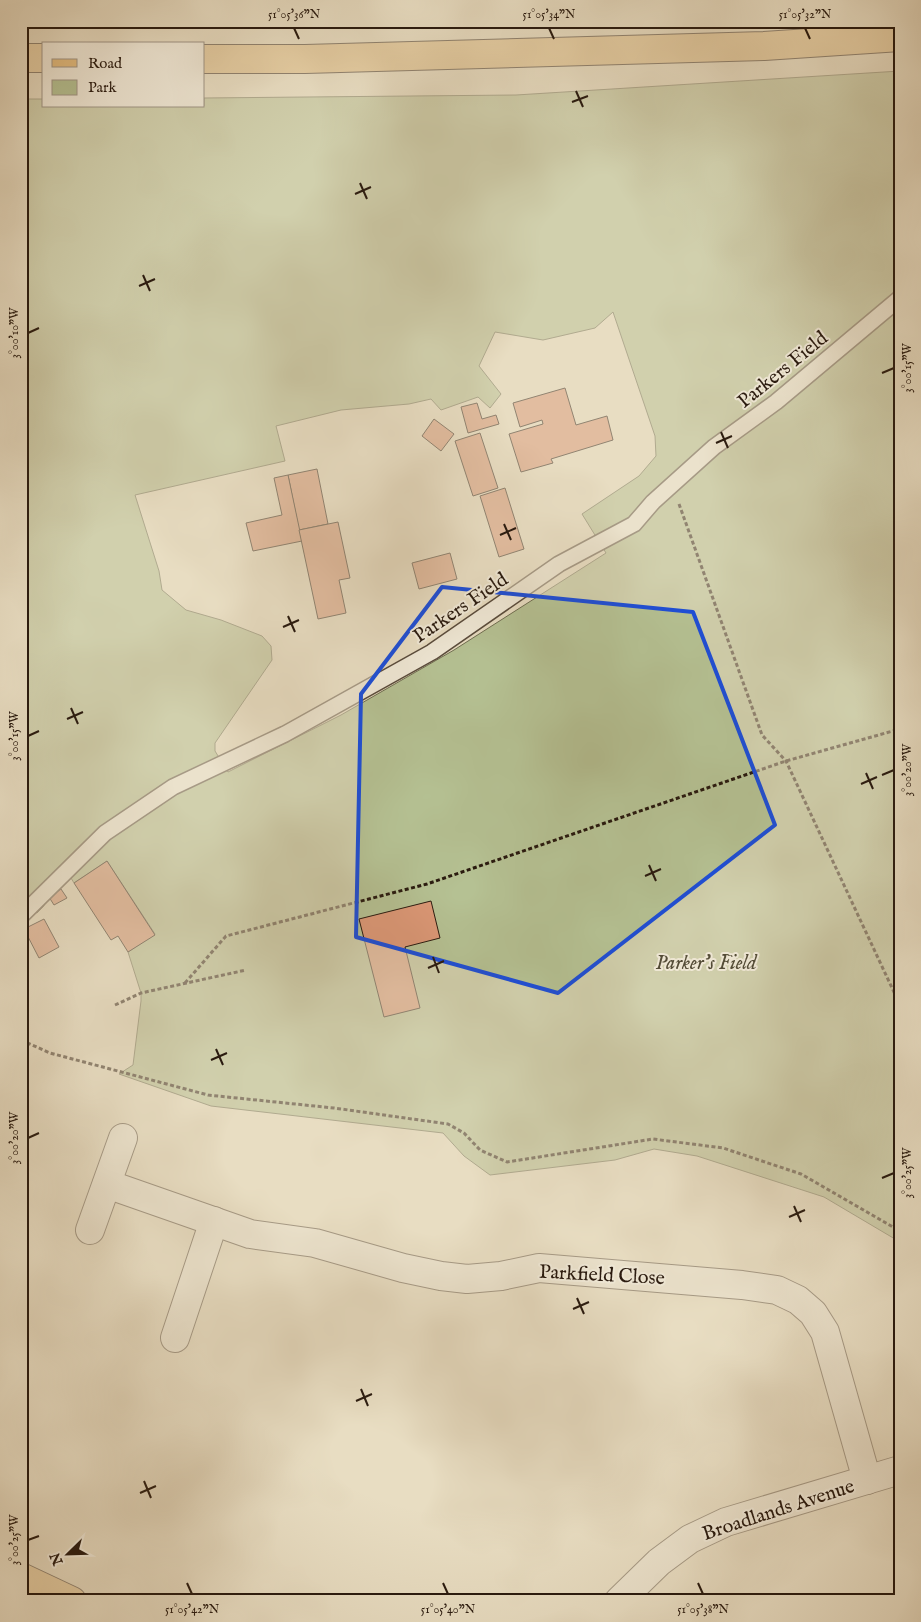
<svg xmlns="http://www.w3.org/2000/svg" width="921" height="1622" font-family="'IM FELL English',serif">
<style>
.green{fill:#b5c193;stroke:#6f6e51;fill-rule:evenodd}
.building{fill:#dc9877;stroke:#291a0f}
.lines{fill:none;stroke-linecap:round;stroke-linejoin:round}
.lane-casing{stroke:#594b3c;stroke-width:18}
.street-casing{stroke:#594b3c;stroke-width:30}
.primary-casing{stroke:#291a0f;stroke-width:30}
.highway-casing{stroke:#291a0f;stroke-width:30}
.path{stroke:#291a0f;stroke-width:3;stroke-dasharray:4 2.5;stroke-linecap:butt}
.lane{stroke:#f0e9d7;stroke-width:15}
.street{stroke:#f0e9d7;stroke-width:28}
.primary{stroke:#e4be81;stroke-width:28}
.highway{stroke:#e4be81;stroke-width:28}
.marked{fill:none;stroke:#1d4ed8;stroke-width:4;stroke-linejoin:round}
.ticks{fill:none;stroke:#291a0f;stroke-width:2}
.labels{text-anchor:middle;stroke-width:4;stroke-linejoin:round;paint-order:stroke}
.street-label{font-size:20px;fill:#291a0f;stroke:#f0e9d7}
.park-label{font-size:20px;font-style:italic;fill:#534c37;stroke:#f0e9d7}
.neatline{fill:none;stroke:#291a0f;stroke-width:2}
.ticks-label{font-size:12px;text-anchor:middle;fill:#291a0f}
</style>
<rect width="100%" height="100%" fill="#e8ddc2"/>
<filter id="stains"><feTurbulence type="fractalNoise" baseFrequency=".004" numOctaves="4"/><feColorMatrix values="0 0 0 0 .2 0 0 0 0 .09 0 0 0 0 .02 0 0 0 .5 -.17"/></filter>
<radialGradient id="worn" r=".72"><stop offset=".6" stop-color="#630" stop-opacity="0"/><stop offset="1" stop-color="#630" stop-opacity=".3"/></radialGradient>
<!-- green -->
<path class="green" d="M 900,71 L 900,1242 L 824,1197 L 697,1156 L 654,1149 L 615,1160 L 490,1175 L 464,1156 L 443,1133 L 211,1106 L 119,1074 L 133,1065 L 141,1001 L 141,993 L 128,952 L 155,934 L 107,861 L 74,883 L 71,878 L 49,897 L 43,907 L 37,913 L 21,903 L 21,99 L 44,99 L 44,106 L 204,106 L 204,98 L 516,95 ZM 613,312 L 655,436 L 656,456 L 639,476 L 582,514 L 606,553 L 454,650 L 341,715 L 228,772 L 215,751 L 215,743 L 272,660 L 271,646 L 262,636 L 221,620 L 186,610 L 162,590 L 159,571 L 135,495 L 285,461 L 276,426 L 341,410 L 409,404 L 431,399 L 441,410 L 478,397 L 490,408 L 501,394 L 479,366 L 495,332 L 543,340 L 595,328 Z"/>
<!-- building -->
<g class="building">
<polygon points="565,388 576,425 607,416 613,440 551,459 553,463 521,472 509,434 543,424 542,420 520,427 513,403"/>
<polygon points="477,403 482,419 496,415 499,424 468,433 461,407"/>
<polygon points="434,419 454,434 441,451 422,436"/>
<polygon points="480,433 498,488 473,496 455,441"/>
<polygon points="317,469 328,524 299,530 288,475"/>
<polygon points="288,475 302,541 253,551 246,523 282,515 274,478"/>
<polygon points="505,488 524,549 499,557 480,496"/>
<polygon points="338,522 350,578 339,580 346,613 318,619 299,530"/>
<polygon points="450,553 457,579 419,589 412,563"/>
<polygon points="107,861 155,935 128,952 118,936 111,940 74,883"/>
<polygon points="61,889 67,898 54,905 49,897"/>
<polygon points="431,901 440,938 405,947 420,1008 384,1017 359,919"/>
<polygon points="44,919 59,947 39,958 24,929"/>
</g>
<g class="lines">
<!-- lane casing -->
<g class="lane-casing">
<polyline id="lane" points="21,916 105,833 173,787 285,734 432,652 559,564 634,524 653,502 714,447 776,402 900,298"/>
</g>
<!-- street casing -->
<g class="street-casing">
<g id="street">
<polyline points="107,1184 250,1234 315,1243 403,1268 441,1276 467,1279 501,1276 539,1268 742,1285 777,1290 798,1300 813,1313 825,1332 867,1480"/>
<polyline points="90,1230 123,1138"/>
<polyline points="175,1338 214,1221"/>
<polyline points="619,1601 659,1562 690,1539 726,1522 900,1470"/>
</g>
</g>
<!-- primary casing -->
<g class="primary-casing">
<polyline id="primary" points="21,1577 72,1601"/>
</g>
<!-- highway casing -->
<g class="highway-casing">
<g id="highway">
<polyline points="21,58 44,58"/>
<polyline points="204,59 305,59 764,46 900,37"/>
</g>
</g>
<!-- path -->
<g class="path">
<polyline points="679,504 762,735 786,761 900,1005"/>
<polyline points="185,983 226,936 427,884 786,761 900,729"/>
<polyline points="115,1005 141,993 246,970"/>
<polyline points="21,1040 50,1053 208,1095 334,1108 448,1124 464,1133 480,1150 507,1162 653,1139 723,1148 801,1174 900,1231"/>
</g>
<!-- lane -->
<use href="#lane" class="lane"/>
<!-- street -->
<use href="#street" class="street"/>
<!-- primary -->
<use href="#primary" class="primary"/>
<!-- highway -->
<use href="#highway" class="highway"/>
</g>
<!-- marked area -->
<path d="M0 0H921V1622H0ZM 442,587 L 693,612 L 775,825 L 558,993 L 356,937 L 361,694 Z" fill="#e8ddc2" fill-opacity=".55" fill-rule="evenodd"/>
<path class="marked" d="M 442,587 L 693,612 L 775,825 L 558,993 L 356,937 L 361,694 Z"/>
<!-- ticks -->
<path class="ticks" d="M 294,28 L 299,39M 549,28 L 554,39M 805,28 L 810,39M 576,91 L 583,107M 572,102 L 588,96M 360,183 L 367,199M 355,194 L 371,187M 143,275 L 150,291M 139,286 L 155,279M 28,333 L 39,328M 882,373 L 894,368M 721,432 L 728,448M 716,443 L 732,436M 504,524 L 511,540M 500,535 L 516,528M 288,616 L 295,632M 283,627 L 299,620M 71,708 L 78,724M 67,719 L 83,712M 28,736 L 39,731M 866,773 L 873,789M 882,775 L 894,770M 861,784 L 877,777M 649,865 L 656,881M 645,876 L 661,869M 433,957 L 439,973M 428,968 L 444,961M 216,1049 L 223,1065M 211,1060 L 227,1053M 28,1138 L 39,1133M 882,1178 L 894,1173M 794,1206 L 801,1222M 789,1217 L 805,1210M 577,1298 L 584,1314M 573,1309 L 589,1302M 361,1389 L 368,1406M 356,1401 L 372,1394M 144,1481 L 151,1498M 140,1493 L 156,1486M 28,1540 L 39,1536M 187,1583 L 192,1594M 443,1583 L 448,1594M 698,1583 L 703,1594"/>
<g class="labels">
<!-- street labels -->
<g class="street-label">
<text transform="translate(782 369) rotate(-39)" y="7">Parkers Field</text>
<text transform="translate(460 607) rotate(-34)" y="7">Parkers Field</text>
<text transform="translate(602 1274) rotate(3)" y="7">Parkfield Close</text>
<text transform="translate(778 1509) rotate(-18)" y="7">Broadlands Avenue</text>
</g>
<!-- park labels -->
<g class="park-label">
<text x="706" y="969">Parker's Field</text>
</g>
</g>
<!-- margin -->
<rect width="921" height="1622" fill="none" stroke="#e8ddc2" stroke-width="55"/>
<!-- legend -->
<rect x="42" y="42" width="162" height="65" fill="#f0e9d7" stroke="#a09687"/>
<rect x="52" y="59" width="25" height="8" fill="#e4be81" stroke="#a09687"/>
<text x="88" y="68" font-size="15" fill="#291a0f">Road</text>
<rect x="52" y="80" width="25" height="15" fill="#b5c193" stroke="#a09687"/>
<text x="88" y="92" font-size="15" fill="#291a0f">Park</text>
<!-- north arrow -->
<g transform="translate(68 1554) rotate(247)" stroke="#f0e9d7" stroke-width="4" paint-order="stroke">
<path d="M0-4L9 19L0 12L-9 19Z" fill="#291a0f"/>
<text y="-8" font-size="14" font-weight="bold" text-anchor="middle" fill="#291a0f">N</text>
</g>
<rect x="28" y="28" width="866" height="1566" class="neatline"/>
<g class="ticks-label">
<text x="294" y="18">51°05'36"N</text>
<text x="549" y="18">51°05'34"N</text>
<text x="805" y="18">51°05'32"N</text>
<text transform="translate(14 333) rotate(-90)" y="4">3°00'10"W</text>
<text transform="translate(907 368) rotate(-90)" y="4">3°00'15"W</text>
<text transform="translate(14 736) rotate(-90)" y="4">3°00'15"W</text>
<text transform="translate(907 770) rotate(-90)" y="4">3°00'20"W</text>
<text transform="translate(14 1138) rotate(-90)" y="4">3°00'20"W</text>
<text transform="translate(907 1173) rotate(-90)" y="4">3°00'25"W</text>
<text transform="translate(14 1540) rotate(-90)" y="4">3°00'25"W</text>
<text x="192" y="1613">51°05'42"N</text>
<text x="448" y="1613">51°05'40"N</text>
<text x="703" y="1613">51°05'38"N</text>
</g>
<rect width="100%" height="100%" filter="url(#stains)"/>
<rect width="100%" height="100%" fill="url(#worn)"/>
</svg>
